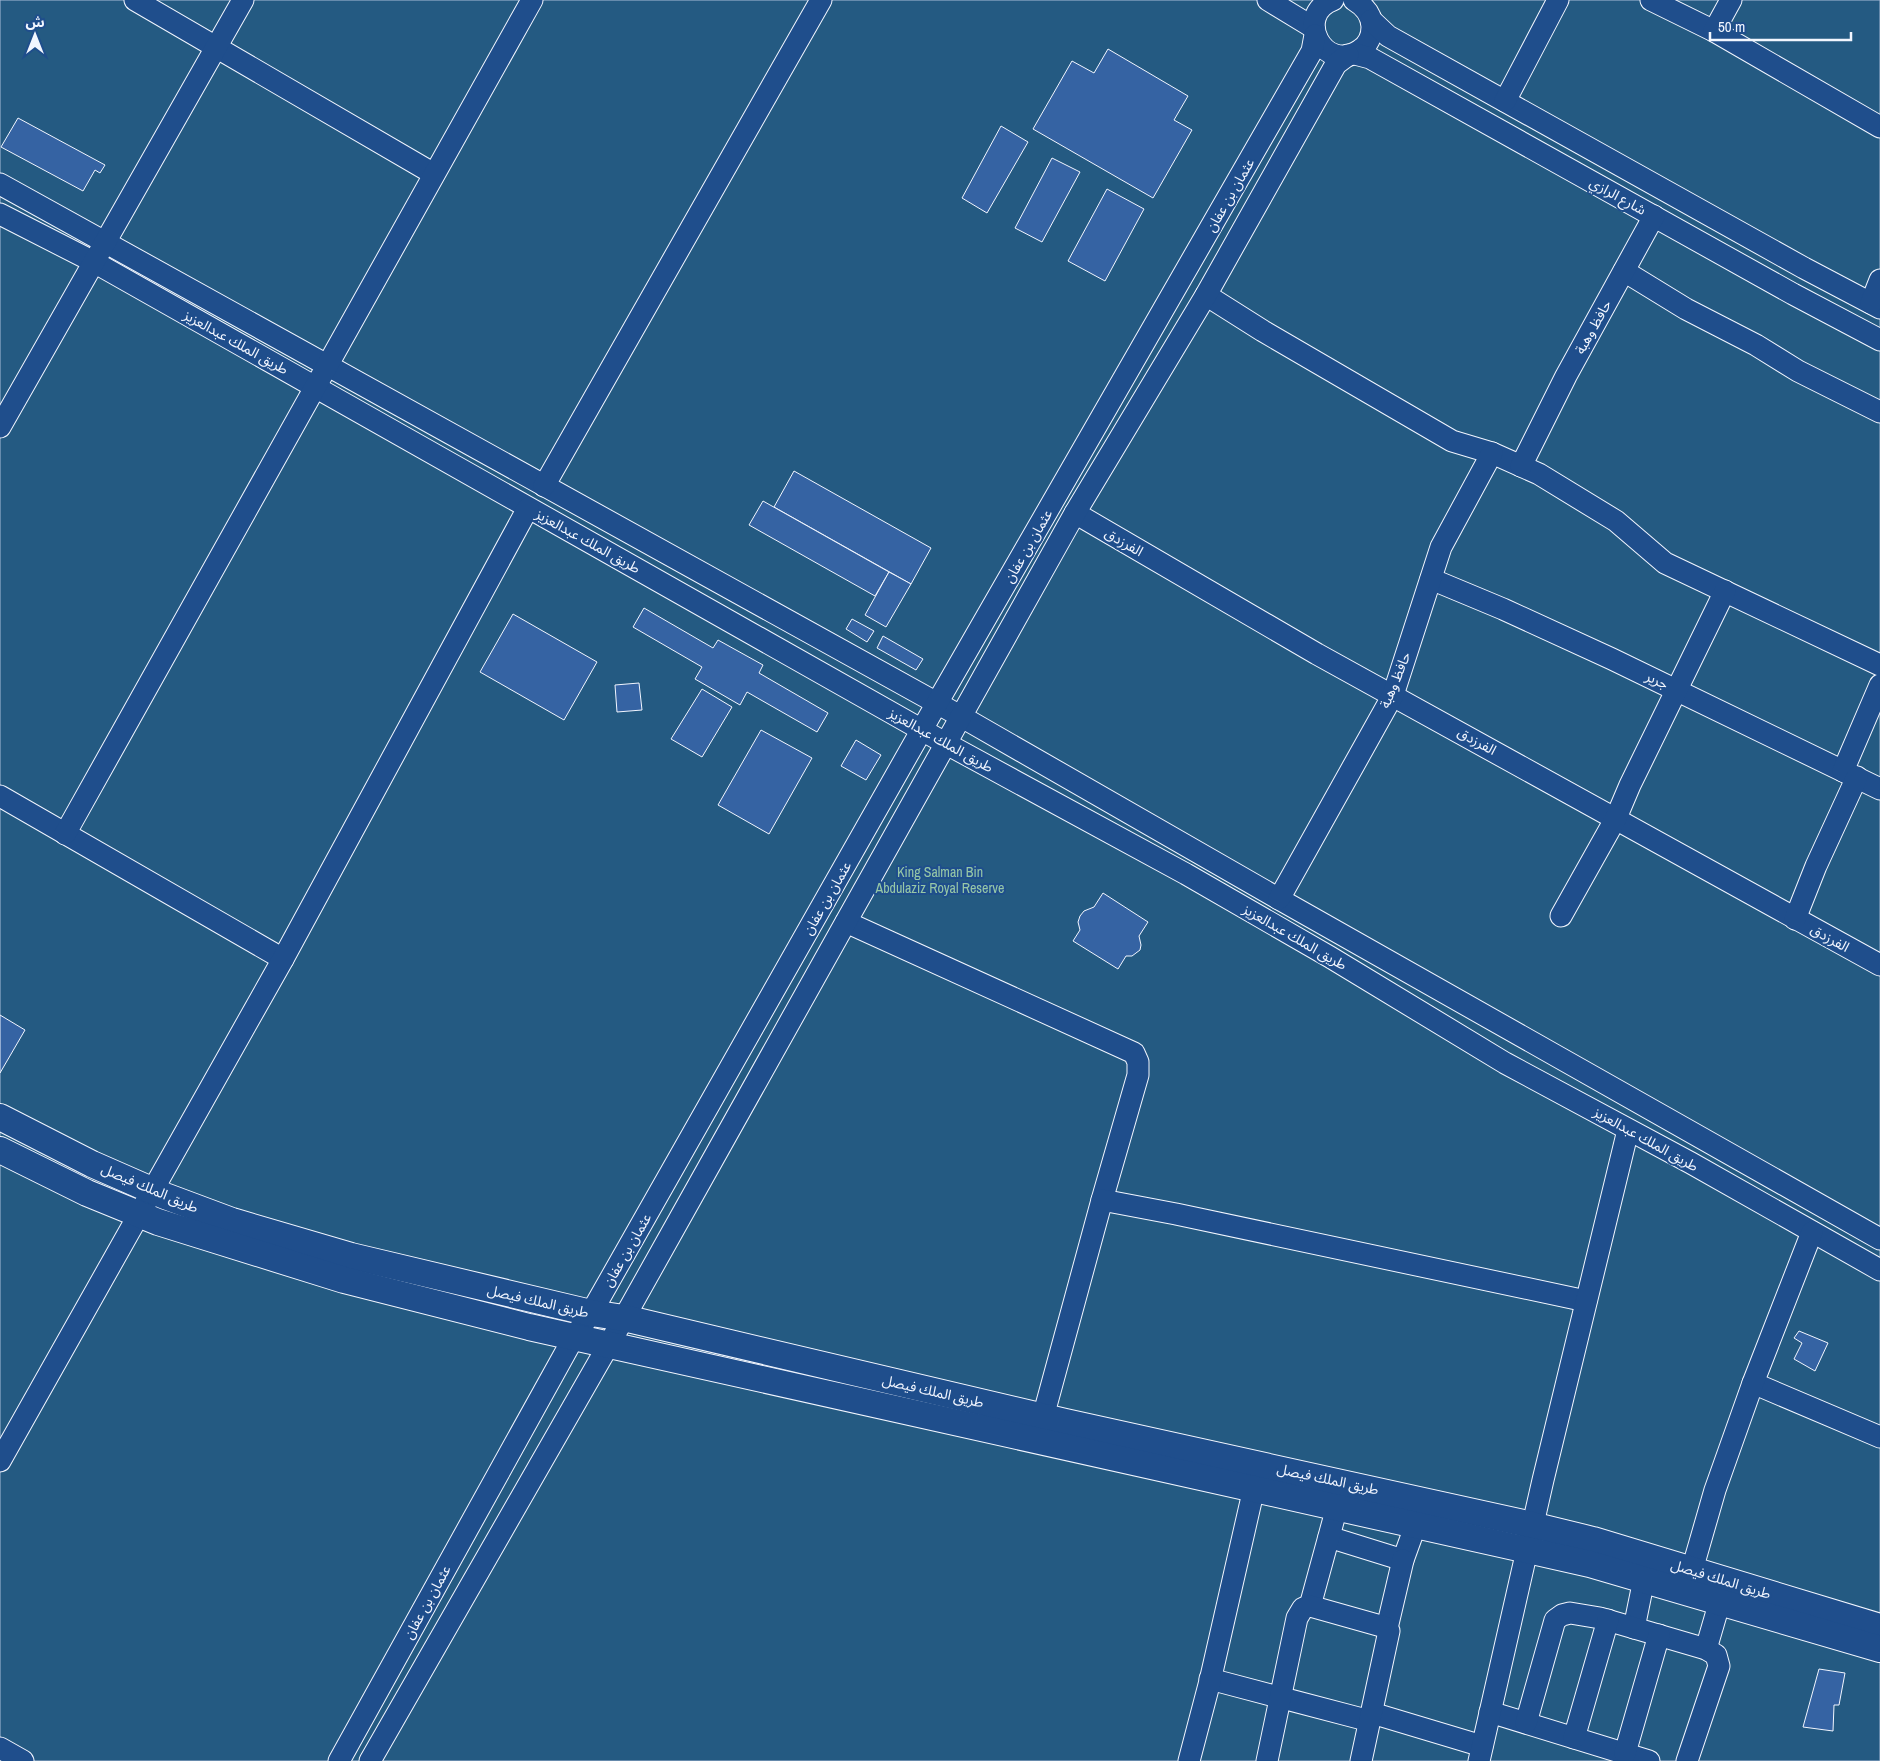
<svg xmlns="http://www.w3.org/2000/svg" width="1880" height="1761" font-family="'Archivo Narrow','Noto Sans Arabic',sans-serif">
<style>
.green{fill:#245a82;stroke:#a8bbd7}
.building{fill:#3563a3;stroke:#f2f6ff}
.lines{fill:none;stroke-linecap:round;stroke-linejoin:round}
.minor-casing{stroke:#f2f6ff;stroke-width:23}
.major-casing{stroke:#f2f6ff;stroke-width:28}
.minor{stroke:#1f4e8c;stroke-width:21}
.major{stroke:#1f4e8c;stroke-width:26}
.labels{text-anchor:middle;stroke-width:4;stroke-linejoin:round;paint-order:stroke}
.street-label{font-size:14px;fill:#f2f6ff;stroke:#1f4e8c}
.park-label{font-size:14px;fill:#97c8a6;stroke:#1f4e8c}
</style>
<rect width="100%" height="100%" fill="#1f4e8c"/>
<!-- green -->
<rect class="green" x="0" y="0" width="1880" height="1761"/>
<!-- building -->
<g class="building">
<polygon points="1108,49 1188,96 1174,120 1192,130 1153,198 1033,129 1072,61 1094,73"/>
<polygon points="18,118 105,165 100,173 95,170 83,191 1,147"/>
<polygon points="1001,126 1028,142 987,213 962,198"/>
<polygon points="1052,158 1080,172 1042,242 1015,228"/>
<polygon points="1107,189 1144,209 1105,281 1068,261"/>
<polygon points="794,471 931,548 911,584 774,507"/>
<polygon points="763,501 889,572 875,596 749,525"/>
<polygon points="889,572 911,584 886,627 865,615"/>
<polygon points="644,608 713,648 718,640 763,665 759,673 828,713 817,732 747,692 740,705 695,679 702,667 633,627"/>
<polygon points="513,614 597,662 564,720 480,672"/>
<polygon points="852,619 874,631 867,642 846,629"/>
<polygon points="883,636 923,659 916,670 877,648"/>
<polygon points="639,683 642,710 617,712 615,685"/>
<polygon points="702,689 732,707 702,757 671,739"/>
<polygon points="761,730 812,758 769,834 718,805"/>
<polygon points="856,740 881,755 866,780 841,766"/>
<polygon points="1103,893 1148,922 1139,936 1141,945 1140,950 1132,956 1126,956 1118,969 1073,941 1080,930 1078,922 1080,916 1084,911 1094,907"/>
<polygon points="0,1015 25,1030 0,1073"/>
<polygon points="1799,1331 1828,1343 1815,1371 1794,1359 1802,1343 1794,1338"/>
<polygon points="1819,1669 1845,1673 1839,1705 1834,1705 1833,1731 1803,1727"/>
</g>
<g class="lines">
<!-- minor casing -->
<g class="minor-casing">
<g id="minor">
<polyline points="135,0 434,174"/>
<polyline points="1268,0 1314,28"/>
<path d="M 1333,0 C 1293,15 1324,75 1360,50 C 1368,45 1372,36 1372,27 C 1372,15 1364,6 1354,0"/>
<polyline points="1651,0 1714,31 1880,127"/>
<polyline points="1371,20 1388,36 1804,268 1880,308"/>
<polyline points="1714,31 1731,0"/>
<polyline points="1355,54 1370,58 1793,294 1880,340"/>
<polyline points="1505,101 1558,0"/>
<polyline points="0,184 962,717 1279,899 1880,1239"/>
<polyline points="0,214 94,262 945,743 1186,874 1330,957 1505,1063 1691,1163 1880,1270"/>
<polyline points="1624,271 1686,309 1756,345 1798,371 1880,412"/>
<polyline points="1206,295 1263,331 1452,441 1492,453 1539,474 1616,521 1665,563 1880,665"/>
<polyline points="1871,303 1880,280"/>
<polyline points="0,427 243,0"/>
<polyline points="1521,466 1566,376 1654,216"/>
<polyline points="544,486 821,0"/>
<polyline points="1075,513 1317,654 1880,965"/>
<polyline points="1431,579 1503,609 1612,659 1880,789"/>
<polyline points="1843,771 1880,685"/>
<polyline points="0,796 283,959"/>
<polyline points="65,834 532,0"/>
<polyline points="1279,899 1393,695 1441,547 1492,453"/>
<polyline points="1561,916 1616,818 1630,785 1725,591"/>
<polyline points="1795,919 1816,866 1857,777"/>
<polyline points="846,922 1134,1053 1138,1062 1138,1075 1102,1200"/>
<polyline points="1753,1383 1880,1437"/>
<polyline points="1043,1417 1102,1200 1176,1214 1586,1301"/>
<polyline points="0,1461 283,959 528,508"/>
<polyline points="1329,1537 1403,1560 1416,1524"/>
<polyline points="1692,1570 1715,1490 1753,1383 1812,1232"/>
<polyline points="1310,1606 1337,1507"/>
<polyline points="1387,1628 1403,1560"/>
<polyline points="1634,1628 1644,1579"/>
<polyline points="1706,1649 1720,1601"/>
<polyline points="1210,1679 1370,1721"/>
<polyline points="1490,1712 1649,1761"/>
<polyline points="1372,1713 1482,1746"/>
<polyline points="1526,1723 1555,1620 1562,1615 1570,1613 1600,1618 1706,1649 1716,1655 1719,1666 1687,1761"/>
<polyline points="1574,1738 1608,1620"/>
<polyline points="0,1748 23,1761"/>
<polyline points="1625,1753 1659,1635"/>
<polyline points="339,1761 574,1337 591,1313 937,703 1312,51 1315,35"/>
<polyline points="370,1761 624,1318 1075,513 1206,295 1336,64 1348,55"/>
<polyline points="1189,1761 1210,1681 1254,1488"/>
<polyline points="1267,1761 1297,1618 1303,1608 1310,1606 1381,1626 1387,1628 1389,1631 1361,1761"/>
<polyline points="1479,1761 1543,1480 1628,1130"/>
</g>
</g>
<!-- major casing -->
<g class="major-casing">
<g id="major">
<polyline points="0,1117 92,1164 165,1196 232,1221 351,1256 591,1313 624,1318 1065,1422 1532,1525 1593,1540 1880,1627"/>
<polyline points="0,1150 87,1193 158,1222 344,1280 529,1327 1590,1564 1880,1649"/>
</g>
</g>
<!-- minor -->
<use href="#minor" class="minor"/>
<!-- major -->
<use href="#major" class="major"/>
</g>
<g class="labels">
<!-- street labels -->
<g class="street-label">
<text transform="translate(1230 195) rotate(-60)" y="5">عثمان بن عفان</text>
<text transform="translate(1618 196) rotate(29)" y="5">شارع الرازي</text>
<text transform="translate(1593 327) rotate(-61)" y="5">حافظ وهبة</text>
<text transform="translate(236 342) rotate(29)" y="5">طريق الملك عبدالعزيز</text>
<text transform="translate(588 541) rotate(29)" y="5">طريق الملك عبدالعزيز</text>
<text transform="translate(1124 542) rotate(30)" y="5">الفرزدق</text>
<text transform="translate(1028 546) rotate(-60)" y="5">عثمان بن عفان</text>
<text transform="translate(1395 680) rotate(-68)" y="5">حافظ وهبة</text>
<text transform="translate(1657 680) rotate(25)" y="5">جرير</text>
<text transform="translate(941 740) rotate(29)" y="5">طريق الملك عبدالعزيز</text>
<text transform="translate(1477 741) rotate(29)" y="5">الفرزدق</text>
<text transform="translate(827 898) rotate(-60)" y="5">عثمان بن عفان</text>
<text transform="translate(1295 937) rotate(30)" y="5">طريق الملك عبدالعزيز</text>
<text transform="translate(1830 938) rotate(29)" y="5">الفرزدق</text>
<text transform="translate(1646 1139) rotate(29)" y="5">طريق الملك عبدالعزيز</text>
<text transform="translate(150 1188) rotate(23)" y="5">طريق الملك فيصل</text>
<text transform="translate(627 1250) rotate(-60)" y="5">عثمان بن عفان</text>
<text transform="translate(538 1301) rotate(13)" y="5">طريق الملك فيصل</text>
<text transform="translate(933 1391) rotate(13)" y="5">طريق الملك فيصل</text>
<text transform="translate(1328 1479) rotate(12)" y="5">طريق الملك فيصل</text>
<text transform="translate(1721 1579) rotate(17)" y="5">طريق الملك فيصل</text>
<text transform="translate(427 1602) rotate(-61)" y="5">عثمان بن عفان</text>
</g>
<!-- park labels -->
<g class="park-label">
<text x="940" y="877">King Salman Bin<tspan x="940" dy="16">Abdulaziz Royal Reserve</tspan></text>
</g>
</g>
<!-- north arrow -->
<g transform="translate(35 35)" stroke="#1f4e8c" stroke-width="4" paint-order="stroke">
<path d="M0-4L9 19L0 12L-9 19Z" fill="#f2f6ff"/>
<text y="-8" font-size="14" font-weight="bold" text-anchor="middle" fill="#f2f6ff">ش</text>
</g>
<!-- scale -->
<path d="M1710 32v8h141v-8" fill="none" stroke="#f2f6ff" stroke-width="2.5"/>
<text x="1718" y="32" font-size="15" fill="#f2f6ff" stroke="#1f4e8c" stroke-width="4" paint-order="stroke">50 m</text>
</svg>
